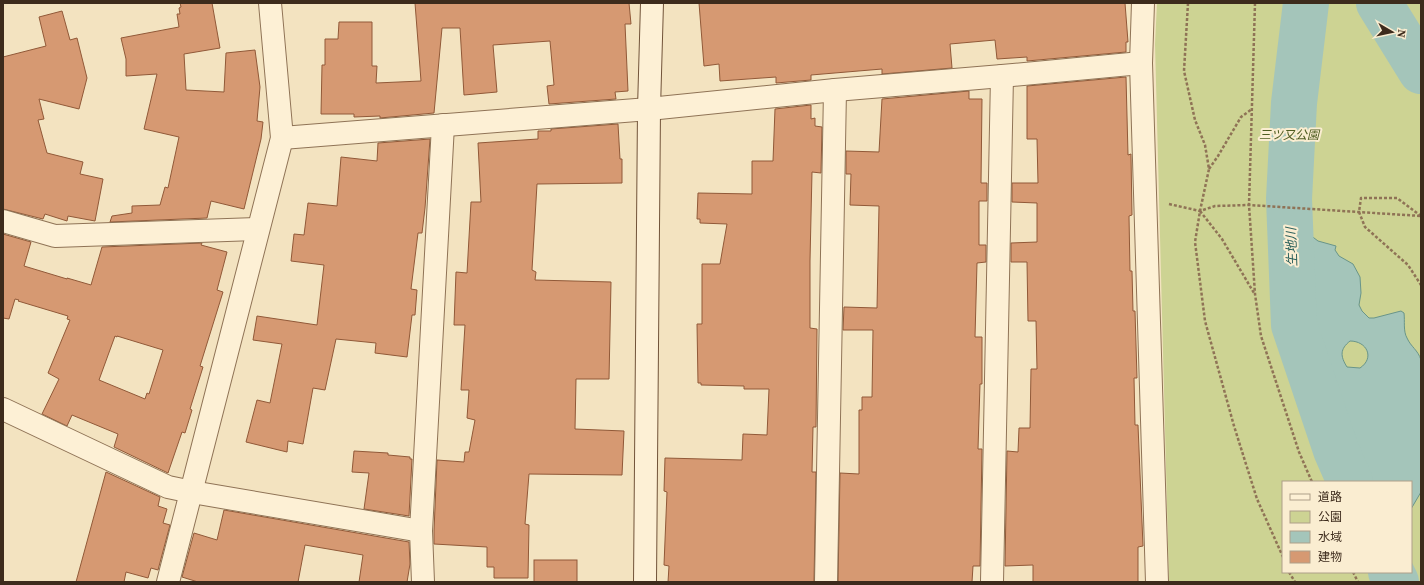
<svg xmlns="http://www.w3.org/2000/svg" width="1424" height="585" font-family="'Source Serif 4','Noto Sans JP',serif">
<style>
.green{fill:#cdd393;fill-rule:evenodd}
.water{fill:#a4c5ba;stroke:#699589;fill-rule:evenodd}
.lines{fill:none;stroke-linecap:round;stroke-linejoin:round}
.river{stroke:#a4c5ba;stroke-width:46}
.building{fill:#d69972;stroke:#915938;fill-rule:evenodd}
.street-casing{stroke:#8f7356;stroke-width:24}
.secondary-casing{stroke:#715339;stroke-width:24}
.path{stroke:#8f7356;stroke-width:2.5;stroke-dasharray:3 2;stroke-linecap:butt}
.street{stroke:#fdf0d5;stroke-width:22}
.secondary{stroke:#fdf0d5;stroke-width:22}
.labels{text-anchor:middle;stroke-width:4;stroke-linejoin:round;paint-order:stroke}
.park-label{font-size:12px;font-style:italic;fill:#4e5c20;stroke:#faedd1}
.water-label{font-size:13px;font-style:italic;fill:#295f5a;stroke:#faedd1}
</style>
<rect width="100%" height="100%" fill="#f3e3c0"/>
<!-- green -->
<path class="green" d="M 1157,3 L 1421,3 L 1421,582 L 1169,582 L 1155,44 ZM 1283,482 L 1411,482 L 1411,572 L 1283,572 Z"/>
<!-- water -->
<path class="water" d="M 1305,231 L 1318,241 L 1336,246 L 1335,250 L 1339,256 L 1353,264 L 1360,277 L 1361,293 L 1359,305 L 1362,311 L 1369,318 L 1374,318 L 1401,311 L 1404,313 C 1405,321 1403,331 1407,338 C 1411,347 1418,350 1421,360 L 1421,492 L 1411,509 L 1411,482 L 1367,482 C 1344,431 1320,378 1311,322 C 1306,292 1306,261 1305,231 ZM 1350,341 C 1367,341 1375,358 1360,368 L 1347,367 C 1340,356 1340,349 1350,341 Z"/>
<g class="lines">
<!-- river -->
<g class="river">
<polyline points="1306,3 1294,103 1289,199 1294,325 1336,450 1350,482"/>
<polyline points="1379,3 1421,71"/>
<polyline points="1391,572 1396,582"/>
</g>
</g>
<!-- building -->
<g class="building">
<polygon points="180,3 212,3 220,48 184,54 186,90 224,92 226,53 255,50 260,87 257,121 263,122 261,139 244,209 211,201 207,218 110,222 112,216 132,213 132,206 160,205 165,187 168,188 179,137 144,129 157,74 126,76 126,59 121,38 179,27 177,14 180,14 179,8 181,7"/>
<polygon points="415,3 629,3 631,24 625,24 628,91 615,92 616,99 549,104 547,86 554,85 550,41 493,45 497,92 464,95 460,28 442,28 434,113 380,118 380,116 354,117 354,114 321,114 322,65 325,65 325,39 338,39 339,22 372,22 372,66 377,66 376,83 421,81"/>
<polygon points="699,3 1125,3 1128,42 1126,42 1126,52 1027,61 1027,57 997,59 995,40 950,44 952,68 882,74 882,69 811,75 811,80 776,83 776,77 720,81 719,64 704,66"/>
<polygon points="62,11 70,40 77,38 87,78 79,109 39,99 44,119 38,120 47,153 83,162 80,174 103,179 95,221 68,216 67,221 45,214 43,219 3,209 3,57 46,46 39,17"/>
<polygon points="1126,77 1128,155 1131,154 1131,156 1132,215 1129,216 1130,271 1132,271 1133,311 1135,311 1137,378 1134,378 1135,425 1138,425 1143,546 1138,547 1138,582 1033,582 1033,565 1005,566 1007,451 1018,452 1019,428 1030,428 1031,369 1037,369 1036,321 1028,321 1027,262 1011,262 1011,243 1037,242 1037,203 1012,202 1012,183 1038,183 1037,139 1027,139 1027,86"/>
<polygon points="969,91 969,99 982,99 981,183 987,183 987,201 979,201 979,245 986,245 986,262 977,263 975,337 982,337 982,384 980,384 978,449 982,449 980,566 973,566 972,582 838,582 840,473 859,474 859,410 862,410 862,397 872,397 873,330 843,330 844,307 877,308 879,206 850,205 851,174 846,174 846,151 879,152 882,99"/>
<polygon points="811,105 811,119 815,118 815,126 822,127 821,173 812,172 810,261 810,328 817,329 816,427 813,427 812,472 816,472 814,582 668,582 669,566 664,565 667,492 664,491 665,458 742,460 743,434 767,435 769,389 744,389 744,386 701,385 701,383 698,383 697,324 702,324 702,264 720,264 727,224 700,223 700,219 697,219 698,193 752,194 752,161 773,161 775,109"/>
<polygon points="618,124 620,159 622,159 622,183 537,184 532,270 536,272 535,280 611,282 609,379 576,379 575,429 624,431 622,475 529,474 525,524 529,525 528,578 494,578 494,567 487,567 487,547 434,544 434,531 437,460 464,462 465,452 469,452 475,420 467,418 469,390 461,390 465,325 454,325 456,272 467,273 471,202 481,202 478,143 538,139 538,131 551,131 551,129"/>
<polygon points="430,139 425,208 422,233 418,233 411,289 417,290 415,315 412,315 407,357 375,353 376,343 336,339 325,390 313,388 303,444 288,441 287,452 246,442 257,400 270,403 282,344 253,340 257,316 317,325 324,265 291,261 294,234 304,235 308,203 337,206 341,157 377,161 378,143"/>
<path d="M 3,234 L 31,242 L 24,266 L 67,279 L 67,278 L 91,285 L 102,247 L 202,243 L 201,245 L 227,252 L 217,290 L 223,292 L 200,366 L 203,367 L 190,409 L 192,410 L 185,433 L 182,432 L 168,473 L 114,447 L 118,434 L 72,415 L 67,426 L 42,414 L 59,379 L 48,373 L 70,320 L 67,319 L 68,316 L 18,301 L 19,300 L 15,299 L 9,319 L 3,318 ZM 115,336 L 117,337 L 117,336 L 163,350 L 149,394 L 147,393 L 145,399 L 99,380 Z"/>
<polygon points="354,451 388,453 388,455 410,457 410,459 412,459 409,516 364,509 369,473 352,472"/>
<polygon points="106,472 160,497 158,506 167,509 163,523 170,525 158,570 151,568 148,578 126,572 124,582 76,582"/>
<polygon points="224,510 409,542 410,564 407,582 359,582 363,555 305,545 298,582 198,582 182,577 194,533 217,540"/>
<rect x="534" y="560" width="43" height="22"/>
</g>
<g class="lines">
<!-- street casing -->
<g class="street-casing">
<g id="street">
<polyline points="1143,3 1141,63 1157,582"/>
<polyline points="282,138 649,109 835,90 1002,76 1141,63"/>
<polyline points="3,221 55,236 258,229"/>
<polyline points="3,409 168,487 192,492 421,531"/>
<polyline points="168,582 282,138 270,3"/>
<polyline points="423,582 421,531 443,125"/>
<polyline points="826,582 835,90"/>
<polyline points="992,582 1002,76"/>
</g>
</g>
<!-- secondary casing -->
<g class="secondary-casing">
<polyline id="secondary" points="645,582 649,109 652,3"/>
</g>
<!-- path -->
<g class="path">
<polyline points="1188,3 1184,71 1195,120 1205,145 1209,169 1200,211 1195,242 1205,321 1234,426 1257,499 1283,557"/>
<polyline points="1255,3 1249,205 1255,294 1261,336 1299,452 1312,482"/>
<polyline points="1209,169 1218,156 1241,117 1252,109"/>
<polyline points="1169,204 1200,211 1215,206 1249,205 1421,216"/>
<polyline points="1200,211 1222,239 1254,293"/>
<polyline points="1421,216 1397,198 1361,198 1359,212 1365,227 1408,265 1421,285"/>
<polyline points="1289,572 1295,582"/>
<polyline points="1353,572 1358,582"/>
</g>
<!-- street -->
<use href="#street" class="street"/>
<!-- secondary -->
<use href="#secondary" class="secondary"/>
</g>
<g class="labels">
<!-- park labels -->
<g class="park-label">
<text x="1289" y="139">三ツ又公園</text>
</g>
<!-- water labels -->
<g class="water-label">
<text transform="translate(1291 247) rotate(-92)" y="5">生地川</text>
</g>
</g>
<!-- border -->
<rect width="1424" height="585" fill="none" stroke="#3d2b1c" stroke-width="8"/>
<!-- legend -->
<rect x="1282" y="481" width="130" height="92" fill="#faedd1" stroke="#ae9f89"/>
<rect x="1290" y="494" width="20" height="6" fill="#fdf0d5" stroke="#ae9f89"/>
<text x="1318" y="501" font-size="12" fill="#3d2b1c">道路</text>
<rect x="1290" y="511" width="20" height="12" fill="#cdd393" stroke="#ae9f89"/>
<text x="1318" y="521" font-size="12" fill="#3d2b1c">公園</text>
<rect x="1290" y="531" width="20" height="12" fill="#a4c5ba" stroke="#ae9f89"/>
<text x="1318" y="541" font-size="12" fill="#3d2b1c">水域</text>
<rect x="1290" y="551" width="20" height="12" fill="#d69972" stroke="#ae9f89"/>
<text x="1318" y="561" font-size="12" fill="#3d2b1c">建物</text>
<!-- north arrow -->
<g transform="translate(1392 32) rotate(99)" stroke="#faedd1" stroke-width="3" paint-order="stroke">
<path d="M0-3L7 15L0 10L-7 15Z" fill="#3d2b1c"/>
<text y="-6" font-size="11" font-weight="bold" text-anchor="middle" fill="#3d2b1c">N</text>
</g>
</svg>
